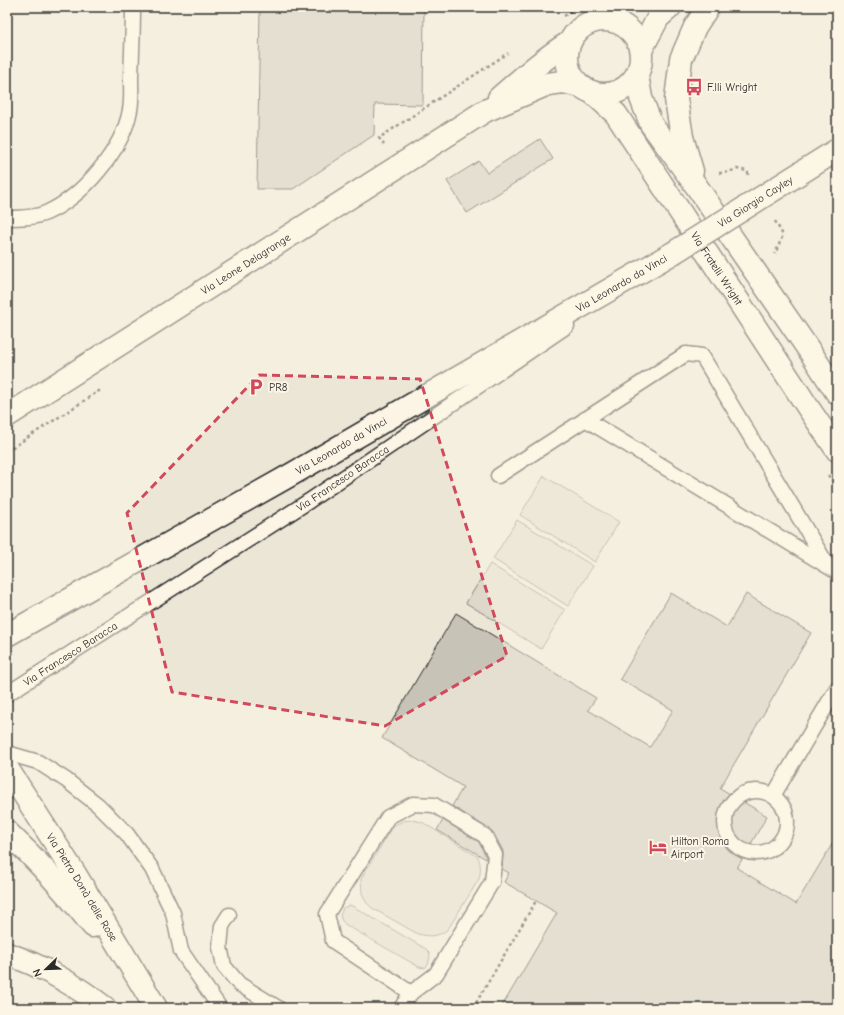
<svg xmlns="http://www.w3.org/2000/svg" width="844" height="1015" font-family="'Comic Neue',sans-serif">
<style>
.built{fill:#ece6d7}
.green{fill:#ded8ca;stroke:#84827a}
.building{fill:#c8c3b7;stroke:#2b2b2b}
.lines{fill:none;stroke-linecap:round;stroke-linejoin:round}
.lane-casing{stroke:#2b2b2b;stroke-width:17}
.street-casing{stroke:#2b2b2b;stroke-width:25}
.secondary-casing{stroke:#2b2b2b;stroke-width:25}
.path{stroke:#2b2b2b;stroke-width:2.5;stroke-dasharray:3 3;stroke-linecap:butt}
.lane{stroke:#fcf5e5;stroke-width:14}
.street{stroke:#fcf5e5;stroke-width:22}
.secondary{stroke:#fcf5e5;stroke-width:22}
.secondary-bridge-casing{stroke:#2b2b2b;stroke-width:25;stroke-linecap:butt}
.secondary-bridge{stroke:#fcf5e5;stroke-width:22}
.marked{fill:none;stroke:#d1495b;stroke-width:3;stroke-dasharray:8 5;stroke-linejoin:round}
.labels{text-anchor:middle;stroke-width:4;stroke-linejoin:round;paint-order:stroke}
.poi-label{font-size:11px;fill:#2b2b2b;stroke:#fcf5e5;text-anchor:start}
.street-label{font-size:11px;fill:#2b2b2b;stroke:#fcf5e5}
</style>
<rect width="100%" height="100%" fill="#fcf5e5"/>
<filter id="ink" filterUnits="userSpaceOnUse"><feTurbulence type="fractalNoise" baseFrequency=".025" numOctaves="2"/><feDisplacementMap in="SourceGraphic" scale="8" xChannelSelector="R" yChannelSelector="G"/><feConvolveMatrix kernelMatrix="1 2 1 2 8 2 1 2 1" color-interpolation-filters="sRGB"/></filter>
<g filter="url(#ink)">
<!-- built -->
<rect class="built" x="7" y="7" width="830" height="1001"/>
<!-- green -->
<g class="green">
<polygon points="544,476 619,522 595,562 520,515"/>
<polygon points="517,520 593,566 568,606 493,559"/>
<polygon points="490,564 565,610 541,649 466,603"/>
<path d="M 412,820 L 422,822 L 478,857 C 481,865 481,871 479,879 L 448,929 C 438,937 430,937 418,934 L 372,908 L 366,902 L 362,893 L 361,879 L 393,826 L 403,821 Z"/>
<polygon points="350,905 354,907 426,949 429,952 430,956 428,965 425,968 419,967 346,925 342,921 340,916 343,908"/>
</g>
<!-- building -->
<g class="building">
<polygon points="260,7 424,7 423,105 375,104 374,135 293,189 257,189"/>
<polygon points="540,139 553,159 467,213 447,181 479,161 487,173"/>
<polygon points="671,593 727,627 746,594 811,633 720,788 767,816 737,868 796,904 837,836 837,1008 501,1008 557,913 504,882 509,873 502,869 503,856 503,851 493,832 489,829 452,806 463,787 382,738 456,613 596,698 588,710 650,747 673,710 620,679"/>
<polygon points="443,820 479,842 486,857 486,859 437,830"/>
</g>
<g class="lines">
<!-- lane casing -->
<g class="lane-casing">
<g id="lane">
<path d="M 7,218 C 19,218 34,218 46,213 C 82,197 123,150 130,110 C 132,100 131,88 131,77 C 132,54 133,30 133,7"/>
<polyline points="585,419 837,572"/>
<polyline points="498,476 686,354 702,356 828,566"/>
<path id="s1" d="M 7,694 L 309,501 L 567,326"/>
<polyline points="7,753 38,762 66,780 98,805 127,834 152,869 173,913 181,951 220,1008"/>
<circle cx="756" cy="822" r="31"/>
<polyline points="773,796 837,688"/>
<polyline points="229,915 222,926 220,947 224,966 239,984 278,1008"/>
<polyline points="401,1008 411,993 436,974 492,882 495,855 485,836 434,805 413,804 388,817 327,914 333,941 411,993"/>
</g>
</g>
<!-- street casing -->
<g class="street-casing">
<g id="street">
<circle cx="604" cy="57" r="37"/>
<polyline points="641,50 658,18 670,7"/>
<polyline points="637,75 641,98 651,124 697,187 811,353 837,393"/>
<path id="s2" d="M 592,92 L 616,114 L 807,406 L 837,450"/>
<path d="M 499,98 C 522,78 544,58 570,42"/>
<polyline points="692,171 682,137 676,99 681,59 695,27 708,7"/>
<path id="s3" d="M 7,416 L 485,111 L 548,84 L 563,82 L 581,86"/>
<path id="s4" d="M 7,768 L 75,874 L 156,1008"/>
<path d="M 7,832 C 38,861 66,892 93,926"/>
</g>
</g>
<!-- secondary casing -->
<g class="secondary-casing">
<g id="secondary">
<path id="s5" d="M 7,635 L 294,473 L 673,253"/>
<path d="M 7,954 C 41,965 77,986 105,1008"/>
</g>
</g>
<!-- path -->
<g class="path">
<polyline points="564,16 578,7"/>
<polyline points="384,145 379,138 508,53"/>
<polyline points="719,173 725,173 737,169 747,171 749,175"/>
<polyline points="775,221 783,235 775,254"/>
<polyline points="7,451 102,389"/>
<polyline points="828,475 837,487"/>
<polyline points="473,1008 536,901"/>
</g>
<!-- lane -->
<use href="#lane" class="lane"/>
<!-- street -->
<use href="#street" class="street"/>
<!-- secondary -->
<use href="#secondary" class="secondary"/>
<!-- secondary-bridge casing -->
<g class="secondary-bridge-casing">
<g id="secondary-bridge">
<path id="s6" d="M 673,253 L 837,150"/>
</g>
</g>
<!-- secondary-bridge -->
<use href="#secondary-bridge" class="secondary-bridge"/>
</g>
</g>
<!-- marked area -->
<path d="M0 0H844V1015H0ZM 259,375 L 420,379 L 507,656 L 385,726 L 172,692 L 127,513 Z" fill="#fcf5e5" fill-opacity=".55" fill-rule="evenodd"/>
<path class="marked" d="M 259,375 L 420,379 L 507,656 L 385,726 L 172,692 L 127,513 Z"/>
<!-- icons -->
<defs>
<g id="bus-bare" transform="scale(1.38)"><path d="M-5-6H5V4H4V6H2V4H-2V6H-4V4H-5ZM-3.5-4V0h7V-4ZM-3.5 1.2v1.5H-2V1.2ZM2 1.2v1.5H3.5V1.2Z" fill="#d1495b" stroke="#fcf5e5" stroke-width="2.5" paint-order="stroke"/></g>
<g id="parking-bare" transform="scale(1.38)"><path d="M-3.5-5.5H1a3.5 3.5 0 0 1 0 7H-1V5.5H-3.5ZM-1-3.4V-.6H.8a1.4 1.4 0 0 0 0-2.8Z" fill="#d1495b" stroke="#fcf5e5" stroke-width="2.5" paint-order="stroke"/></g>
<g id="hotel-bare" transform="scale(1.38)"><path d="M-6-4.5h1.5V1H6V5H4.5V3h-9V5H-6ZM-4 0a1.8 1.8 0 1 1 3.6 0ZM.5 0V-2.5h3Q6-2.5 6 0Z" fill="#d1495b" stroke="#fcf5e5" stroke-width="2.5" paint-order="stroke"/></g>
</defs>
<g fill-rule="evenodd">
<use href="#bus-bare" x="694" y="87"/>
<use href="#parking-bare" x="256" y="387"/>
<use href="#hotel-bare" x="658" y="847"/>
</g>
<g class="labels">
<!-- poi labels -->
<g class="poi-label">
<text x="707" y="91">F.lli Wright</text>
<text x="269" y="391">PR8</text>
<text x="671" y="845">Hilton Roma<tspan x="671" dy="13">Airport</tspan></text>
</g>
<!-- street labels -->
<g class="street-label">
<text dy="4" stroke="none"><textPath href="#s6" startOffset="97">Via Giorgio Cayley</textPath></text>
<text dy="4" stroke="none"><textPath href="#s3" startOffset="283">Via Leone Delagrange</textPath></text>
<text dy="4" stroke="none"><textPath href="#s2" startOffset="217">Via Fratelli Wright</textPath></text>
<text dy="4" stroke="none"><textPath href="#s5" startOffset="708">Via Leonardo da Vinci</textPath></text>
<text dy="4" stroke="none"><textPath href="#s5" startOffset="384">Via Leonardo da Vinci</textPath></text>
<text dy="4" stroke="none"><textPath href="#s1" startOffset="399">Via Francesco Baracca</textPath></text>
<text dy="4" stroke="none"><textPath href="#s1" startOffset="75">Via Francesco Baracca</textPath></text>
<text dy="4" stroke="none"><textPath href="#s4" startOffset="141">Via Pietro Donà delle Rose</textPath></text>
</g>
</g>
<!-- margin -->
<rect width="844" height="1015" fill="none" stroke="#fcf5e5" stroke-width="24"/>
<rect x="12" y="12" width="820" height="991" fill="none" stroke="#2b2b2b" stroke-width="1.5" filter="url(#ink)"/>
<!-- north arrow -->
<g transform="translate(46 969) rotate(247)" stroke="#fcf5e5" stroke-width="3" paint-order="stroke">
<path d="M0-3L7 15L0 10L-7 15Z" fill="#2b2b2b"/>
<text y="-6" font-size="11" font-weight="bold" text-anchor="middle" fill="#2b2b2b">N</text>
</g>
</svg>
